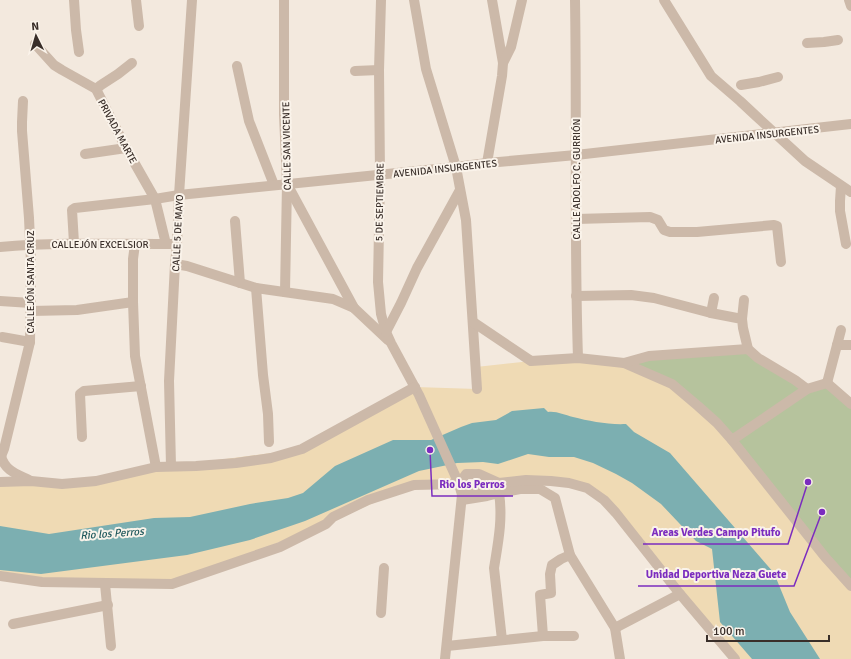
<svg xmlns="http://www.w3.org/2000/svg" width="851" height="659" font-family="Signika,sans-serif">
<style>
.green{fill:#b6c39d}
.sand{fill:#efdab4}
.water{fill:#7cafb1}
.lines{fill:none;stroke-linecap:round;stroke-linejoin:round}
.minor{stroke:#ccb9a9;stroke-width:10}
.labels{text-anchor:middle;stroke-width:4;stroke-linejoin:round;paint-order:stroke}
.street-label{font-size:10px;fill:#392e29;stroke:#faf3ea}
.water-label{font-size:11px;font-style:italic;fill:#1d575b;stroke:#faf3ea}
.leader{fill:none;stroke:#7b2cbf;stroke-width:1.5}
.callout-dot{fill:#7b2cbf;stroke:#faf3ea;stroke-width:1.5}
.callout-label{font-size:11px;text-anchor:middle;font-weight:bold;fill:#7b2cbf;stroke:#faf3ea;stroke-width:4;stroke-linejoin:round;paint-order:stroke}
</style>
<rect width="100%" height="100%" fill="#f3e9de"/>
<!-- green -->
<polygon class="green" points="748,349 807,389 827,383 851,404 851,586 624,363"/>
<!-- sand -->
<polygon class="sand" points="531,361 624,363 672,384 698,406 851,586 851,659 735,659 604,500 569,483 499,483 466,474 459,484 414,485 326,524 172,584 0,576 0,482 62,484 171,466 302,449 415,387 477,389 476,367"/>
<!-- water -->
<path class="water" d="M 544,408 L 548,412 C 557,411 564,415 573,417 C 589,421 609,425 626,424 L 634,432 L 670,453 L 774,573 L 790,612 L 820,659 L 752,659 L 720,622 L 712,549 L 696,541 L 661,504 L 632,483 L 616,474 L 593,463 L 574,457 L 549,457 L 528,454 L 498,464 L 483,462 L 457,463 L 419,471 L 305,521 L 250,540 L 187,555 L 41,574 L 0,570 L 0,526 L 49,534 L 154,518 L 190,517 L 250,504 L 288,498 L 303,493 L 335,466 L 393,440 L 431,440 L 461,427 L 472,423 L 496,420 L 512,411 Z"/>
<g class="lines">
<!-- minor -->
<g class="minor">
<polyline points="74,0 76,30 79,52"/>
<polyline points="136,0 139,26"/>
<polyline points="284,0 284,114 287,184 285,292"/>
<polyline points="381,0 379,70 380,175 378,282 381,314 386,332 391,343 419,395 459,484 462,495 445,659"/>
<polyline points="414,0 426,69 456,167 466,220 477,389"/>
<polyline points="492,0 503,63"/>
<path d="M 575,0 C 577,119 574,239 578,358"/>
<polyline points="664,0 711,76 740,101 755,115 805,161 851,192"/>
<polyline points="849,0 851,6"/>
<polyline points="807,43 824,42 838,40"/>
<polyline points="35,44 54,65 62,70 96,89 126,148 155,199 166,244"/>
<polyline points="237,66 249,121 274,185"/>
<polyline points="355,71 379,70"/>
<polyline points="741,85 759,82 778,77"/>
<polyline points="96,89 101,85 118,74 132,63"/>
<polyline points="85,154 126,148"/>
<polyline points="487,163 502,76 503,63 511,47 522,0"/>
<polyline points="287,184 354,308"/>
<polyline points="841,186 840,201 840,211 846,244"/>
<polyline points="576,219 650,217 658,220 664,230 670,232 697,232 774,225 777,226 781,262"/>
<polyline points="235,221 240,283"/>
<polyline points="74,243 72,210 75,208 155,199 179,195 456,167 487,163 576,155 851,124"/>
<polyline points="135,244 133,259 133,302 135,356 156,467"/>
<path d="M 0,247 C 57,242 114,244 172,244"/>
<polyline points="175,264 187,266 256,288 333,299 354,308 388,340"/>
<polyline points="256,288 263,375 268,414 269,442"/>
<polyline points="576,296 631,295 654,298 711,313 742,319 743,328 748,349 758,358 795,380 807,389"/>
<polyline points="0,301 31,303"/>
<polyline points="31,311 77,310 133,302"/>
<polyline points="711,313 714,298"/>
<polyline points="742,319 744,300"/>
<polyline points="473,322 531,361 578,358 624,363 672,384 698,406 717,423 732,440 825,557 851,586"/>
<polyline points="386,332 401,303 417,268 460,190"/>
<polyline points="2,337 30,342"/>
<polyline points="837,345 851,345"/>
<polyline points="624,363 649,356 748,349"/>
<polyline points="827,383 841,330"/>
<polyline points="82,437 80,394 84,391 141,386"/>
<polyline points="732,440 807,389 827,383 851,404"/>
<path d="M 1,456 C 5,471 17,474 29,480"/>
<polyline points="0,459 4,449 30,342 31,262 29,218 22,131 22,122 23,101"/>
<polyline points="171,466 169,381 175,264 177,244 179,195 192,0"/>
<polyline points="0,482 31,481 62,484 96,481 156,467 196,466 236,463 271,458 302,449 415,387"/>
<polyline points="499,493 520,489 540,489 555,498 570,555 615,628 620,659"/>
<polyline points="462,495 474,490 500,483"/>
<path d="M 462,500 L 487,496 L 499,493 C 503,519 498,543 494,568 L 502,640"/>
<polyline points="0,576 42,582 172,584 280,547 326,524 333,517 368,500 414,485 459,484 466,474 479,474 499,483 526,480 551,481 569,483 587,488 604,500 616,513 680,594 735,659"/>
<polyline points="105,584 111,646"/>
<polyline points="381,613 384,568"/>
<polyline points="13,624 108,605"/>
<polyline points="615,628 680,594"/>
<polyline points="543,636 540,595 551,593 550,574 552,565 561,559 570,555"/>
<polyline points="447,646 543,636 574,636"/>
</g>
</g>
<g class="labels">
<!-- street labels -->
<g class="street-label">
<text transform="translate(118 131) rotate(62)" y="4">PRIVADA MARTE</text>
<text transform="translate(767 134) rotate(-6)" y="4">AVENIDA INSURGENTES</text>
<text transform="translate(286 146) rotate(-91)" y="4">CALLE SAN VICENTE</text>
<text transform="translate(445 168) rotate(-6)" y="4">AVENIDA INSURGENTES</text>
<text transform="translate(576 179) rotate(-90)" y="4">CALLE ADOLFO C. GURRIÓN</text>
<text transform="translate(379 202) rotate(-89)" y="4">5 DE SEPTIEMBRE</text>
<text transform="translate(177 233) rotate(-87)" y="4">CALLE 5 DE MAYO</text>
<text x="100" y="248">CALLEJÓN EXCELSIOR</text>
<text transform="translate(30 282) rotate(-90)" y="4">CALLEJÓN SANTA CRUZ</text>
</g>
<!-- water labels -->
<g class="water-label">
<text transform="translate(112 533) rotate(-4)" y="4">Rio los Perros</text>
</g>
</g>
<!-- callouts -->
<path class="leader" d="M430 450L432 496H513M808 482L788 544H643M822 512L794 586H638"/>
<g class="callout-dot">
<circle cx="430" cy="450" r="4"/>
<circle cx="808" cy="482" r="4"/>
<circle cx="822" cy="512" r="4"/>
</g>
<g class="callout-label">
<text x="472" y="488">Rio los Perros</text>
<text x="716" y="536">Areas Verdes Campo Pitufo</text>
<text x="716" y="578">Unidad Deportiva Neza Guete</text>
</g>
<!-- north arrow -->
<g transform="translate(36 36) rotate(355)" stroke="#faf3ea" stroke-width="3" paint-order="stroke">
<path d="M0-3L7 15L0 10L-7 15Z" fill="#392e29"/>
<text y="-6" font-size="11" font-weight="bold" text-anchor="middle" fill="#392e29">N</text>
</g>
<!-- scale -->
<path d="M707 635v6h122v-6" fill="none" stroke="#392e29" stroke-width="2"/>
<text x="713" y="635" font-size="12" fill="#392e29" stroke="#faf3ea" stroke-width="3" paint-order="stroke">100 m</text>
</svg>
